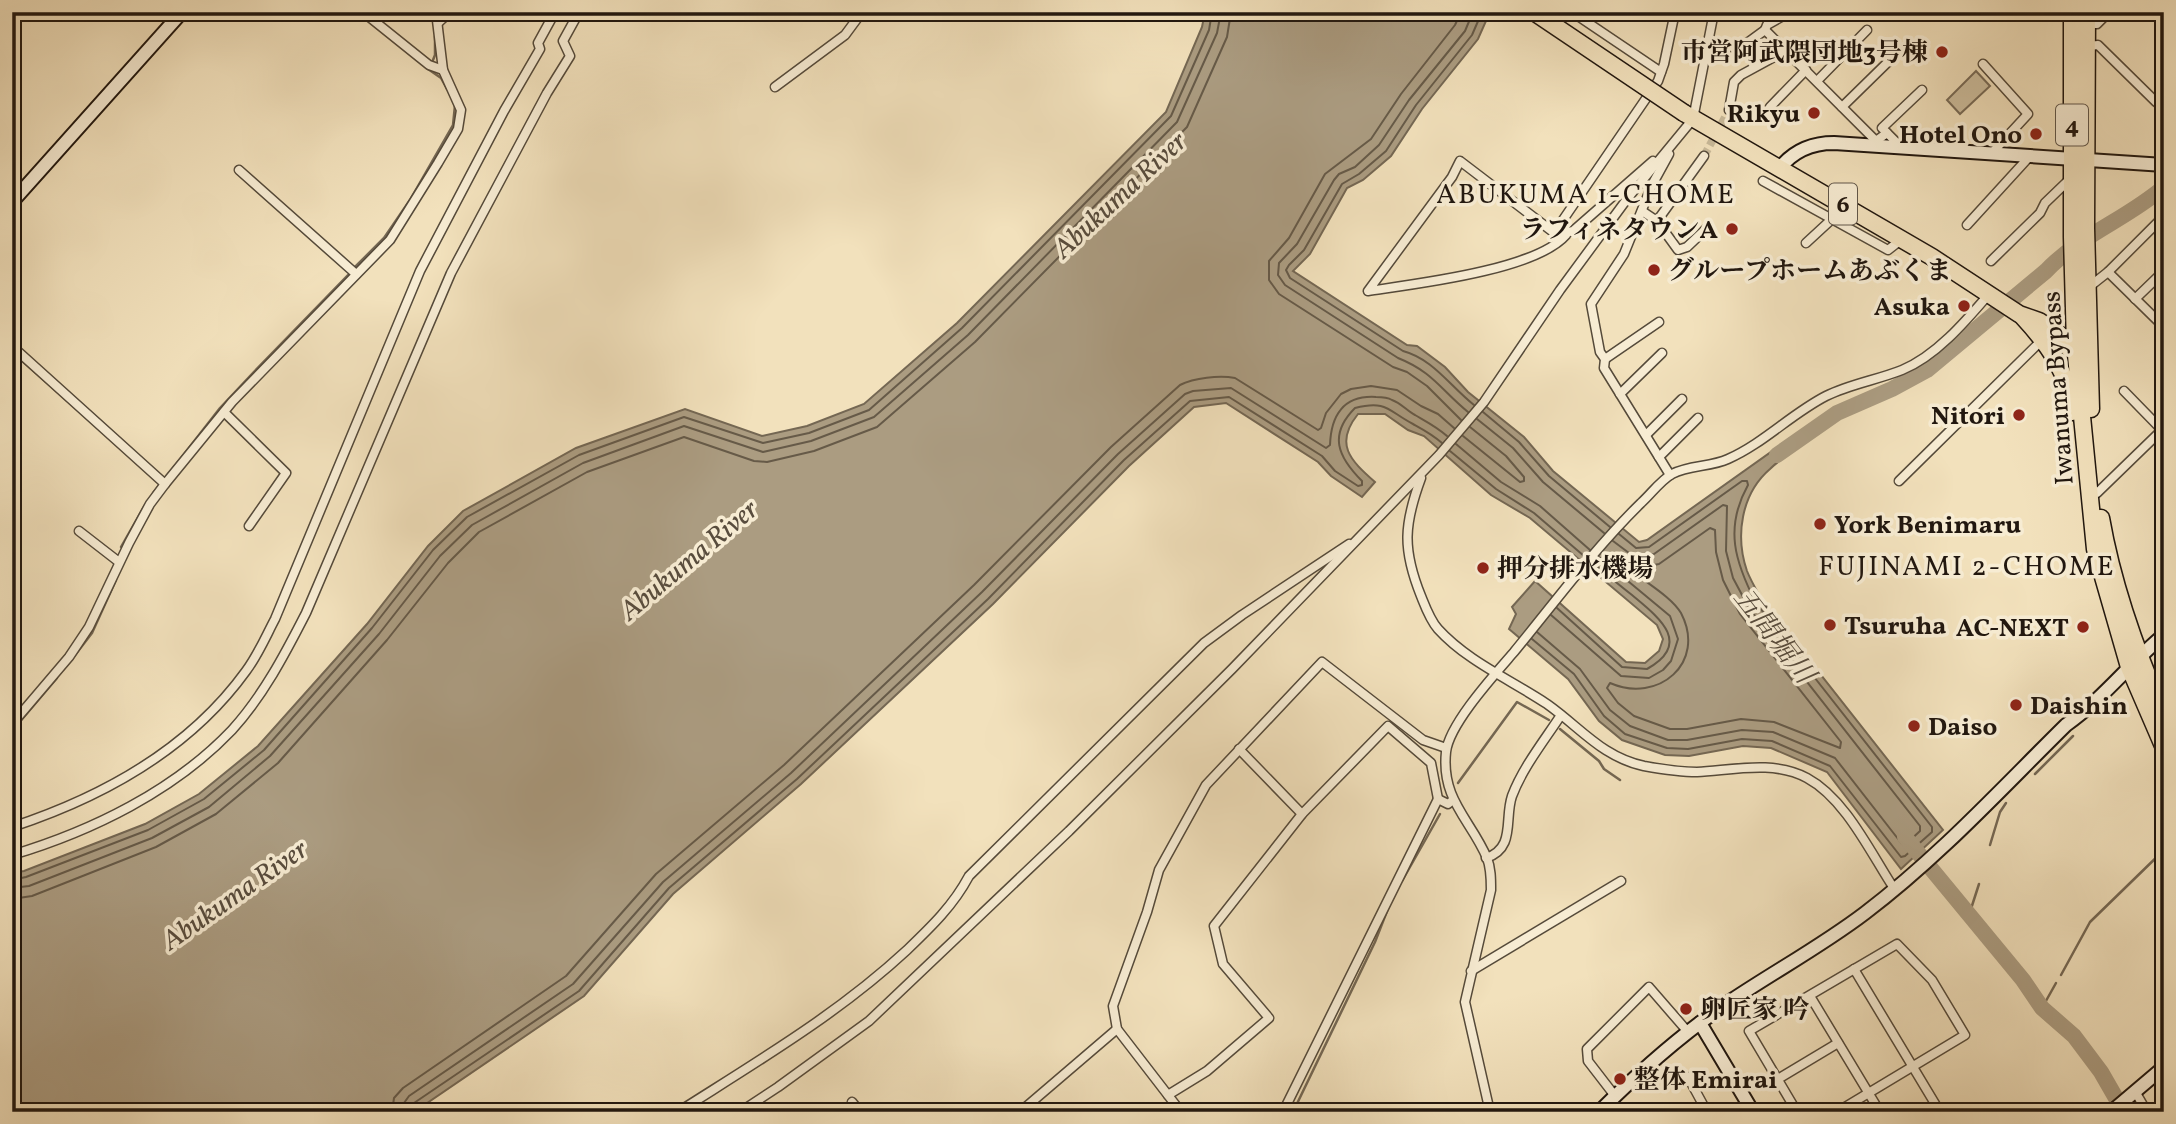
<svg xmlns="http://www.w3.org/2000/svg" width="2176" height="1124" font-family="Vollkorn,'Noto Serif JP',serif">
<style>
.green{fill:#cebf9f;stroke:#786b57;stroke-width:2}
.water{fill:#ab9c81;stroke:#746753;stroke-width:2}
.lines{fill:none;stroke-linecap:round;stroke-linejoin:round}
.shore{stroke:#665a48;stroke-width:2}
.stream{stroke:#746753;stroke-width:2.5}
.river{stroke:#ab9c81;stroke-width:16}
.street-tunnel{stroke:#c8b999;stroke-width:8;stroke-dasharray:8 4;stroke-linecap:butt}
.street-casing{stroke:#554a3a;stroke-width:11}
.secondary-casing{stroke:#21170f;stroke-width:16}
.highway-casing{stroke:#21170f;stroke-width:19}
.street{stroke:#f7ecd3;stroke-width:8}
.secondary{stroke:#f7ecd3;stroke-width:12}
.highway{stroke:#f2e1bc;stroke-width:16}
.highway-bridge-casing{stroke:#21170f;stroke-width:19;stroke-linecap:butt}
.highway-bridge{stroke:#f2e1bc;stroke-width:16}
.poi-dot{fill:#8f2418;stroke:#f7ecd3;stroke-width:2.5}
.labels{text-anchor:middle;stroke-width:7;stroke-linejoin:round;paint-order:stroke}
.shield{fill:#f7ecd3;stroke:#61574a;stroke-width:2}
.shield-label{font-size:24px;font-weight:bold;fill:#21170f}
.poi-label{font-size:26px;font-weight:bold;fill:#21170f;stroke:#f7ecd3;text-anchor:start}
.street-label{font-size:26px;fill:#21170f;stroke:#f7ecd3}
.neighbourhood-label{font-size:28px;letter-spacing:2px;fill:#21170f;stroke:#f7ecd3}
.water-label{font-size:28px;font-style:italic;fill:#584c3d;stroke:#f7ecd3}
</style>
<rect width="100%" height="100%" fill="#f2e1bc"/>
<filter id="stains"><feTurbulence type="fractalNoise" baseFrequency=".00286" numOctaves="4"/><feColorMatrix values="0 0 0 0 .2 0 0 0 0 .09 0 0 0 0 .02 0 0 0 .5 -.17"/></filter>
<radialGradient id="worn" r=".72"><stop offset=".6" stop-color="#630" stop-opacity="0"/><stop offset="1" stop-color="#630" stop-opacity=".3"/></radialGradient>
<!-- green -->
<polygon class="green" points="1976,71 1990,86 1960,114 1947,100"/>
<!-- water -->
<path class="water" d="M 1205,12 L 1490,12 L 1478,39 L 1422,109 L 1391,156 L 1363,180 L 1347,188 L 1310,254 L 1293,271 L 1407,345 L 1417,346 L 1445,367 L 1468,392 L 1524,437 L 1553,471 L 1639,542 L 1647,540 L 1789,439 L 1796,449 C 1787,455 1778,461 1770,469 C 1741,494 1735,536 1747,571 C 1751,581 1757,591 1762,600 L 1943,830 L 1901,869 L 1827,772 L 1771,748 L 1743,746 L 1689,756 L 1665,755 L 1622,740 L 1599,721 L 1568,679 L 1509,629 L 1516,614 L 1512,607 L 1535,581 L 1626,662 L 1645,663 L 1659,651 L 1663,639 L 1657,625 L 1530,518 L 1491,495 L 1424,436 L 1408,430 L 1385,414 L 1358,414 C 1334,444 1350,460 1375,482 L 1362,497 L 1331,476 L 1318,462 L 1226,403 L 1194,407 L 1129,466 L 993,604 L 801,784 L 673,894 L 584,996 L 414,1112 L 12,1112 L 12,873 L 24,871 L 145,824 L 199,794 L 258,746 L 367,624 L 428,546 L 463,511 L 576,448 L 685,409 L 762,436 L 807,426 L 864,404 L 957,323 L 1166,112 L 1202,27 Z"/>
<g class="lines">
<!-- shore -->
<g class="shore">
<polyline points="1461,12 1455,25 1401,94 1371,139 1325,174 1289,238 1269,261 1269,280 1279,294 1393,367 1407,372 1427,386 1461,420"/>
<path d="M 1474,405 C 1450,386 1433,359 1403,351 L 1290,278 L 1286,270 L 1289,265 L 1304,250 L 1342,184 L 1359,174 L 1386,151 L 1416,105 L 1472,35 L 1482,12"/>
<path d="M 1468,412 C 1441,390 1433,372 1398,358 L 1285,285 L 1278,275 L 1279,263 L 1297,244 L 1334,180 L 1339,174 L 1355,167 L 1379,145 L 1409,100 L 1465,31 L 1473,12"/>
<polyline points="1483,412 1519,442 1549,476 1610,527"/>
<polyline points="1477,419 1513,448 1543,482 1604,533"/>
<polyline points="1463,436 1520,482 1524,481 1524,477 1506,456 1470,427"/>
<polyline points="1456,444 1501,482 1540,506 1590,550"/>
<polyline points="1450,451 1496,489 1534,513 1584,556"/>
<path d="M 1710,528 L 1715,530 L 1716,552 L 1723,580 L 1740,614 L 1841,742 L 1840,748 L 1774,722 L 1741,719 L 1687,729 L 1670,729 L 1634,716 L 1618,703 L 1607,688 L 1610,683 C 1658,704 1707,663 1681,613 C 1672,598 1650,585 1636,574 L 1635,571 L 1638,568 L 1659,564 Z"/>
<path d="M 1557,608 L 1622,667 L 1647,669 C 1694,643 1657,616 1632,595 C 1619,585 1606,574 1593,563"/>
<polyline points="1551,615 1621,676 1649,678 1663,670 1671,661 1678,639 1670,616 1599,557"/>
<polyline points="1537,632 1580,669 1610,710 1630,726 1668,740 1687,740 1742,730 1773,732 1835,758 1902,844 1906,844 1920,831 1920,826 1749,608 1733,578 1726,551 1727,506 1723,505 1654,554 1641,557 1633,556 1613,541"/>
<path d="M 1532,639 L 1574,674 L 1604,716 L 1625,734 L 1667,748 L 1688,749 L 1742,739 L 1772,741 L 1830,766 L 1901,857 L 1905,856 L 1932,832 L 1932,827 L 1756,603 C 1735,562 1724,528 1748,485 L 1747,481 L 1742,481 L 1649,547 L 1636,548 L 1619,534"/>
<polyline points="12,880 26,877 148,830 204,799 264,750 372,628 433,550 467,517 579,455 684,417 763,443 809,433 869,410 962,328 1171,116 1209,30 1212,12"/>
<polyline points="12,888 29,886 152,838 209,807 270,756 379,634 440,556 472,525 583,463 684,426 763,452 811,441 874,417 968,335 1177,122 1217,33 1221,12"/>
<polyline points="12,899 32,896 156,847 216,814 278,763 387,640 448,563 479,532 587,472 684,437 754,461 767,462 814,451 877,427 975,342 1187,127 1227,37 1231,12"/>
<path d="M 392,1112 L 394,1098 L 403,1088 L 566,976 L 656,874 L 784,765 L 974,585 L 1111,447 L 1180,385 C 1194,378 1219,375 1235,378 L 1318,430 L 1321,428 L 1326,413 L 1341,394 L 1351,389 L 1371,386 L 1397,390 L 1421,406 L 1438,414 L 1454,428"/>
<path d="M 402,1112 L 404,1103 L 409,1096 L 573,984 L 663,882 L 791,773 L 982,592 L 1118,454 L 1185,394 L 1193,391 L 1231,388 L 1326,448 L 1330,445 C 1331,416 1343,395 1376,397 C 1381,397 1387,397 1392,400 C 1401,403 1407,411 1415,415 C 1427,422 1437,427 1447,436"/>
<path d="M 411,1112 L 414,1103 L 579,991 L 669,888 L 797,779 L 988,599 L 1124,460 L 1190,401 L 1229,397 L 1322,456 L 1335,471 L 1358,486 L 1362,485 L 1362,481 C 1338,457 1328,435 1355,408 C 1387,400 1388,411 1413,424 C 1424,430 1432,434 1442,443"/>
</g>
<!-- stream -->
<g class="stream">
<polyline points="430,12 434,22"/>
<polyline points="433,60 435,55 435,36"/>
<polyline points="428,69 441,78 447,89"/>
<polyline points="354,268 384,238 410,200 453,125 455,105"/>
<polyline points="12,352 80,412"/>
<polyline points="174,467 220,408 251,375 348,275"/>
<polyline points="153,493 160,484 158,482"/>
<polyline points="121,547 145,505"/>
<polyline points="2157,651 2164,644"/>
<polyline points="72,659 92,633 116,580"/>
<polyline points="1560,729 1599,761 1604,769 1620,780"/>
<polyline points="12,731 57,678"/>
<polyline points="2035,774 2073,736"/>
<polyline points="1458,783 1517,702 1549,720"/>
<polyline points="1990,845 2000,812 2006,803"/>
<polyline points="1402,881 1440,814"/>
<polyline points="1969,915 1979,884"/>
<polyline points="2061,975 2090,922 2164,850"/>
<polyline points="2042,1008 2056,983"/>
<polyline points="1293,1112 1375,942 1389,906"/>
</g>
<!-- river -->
<g class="river">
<path d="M 1777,455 L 1837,413 L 1892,389 L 1927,370 L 2046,271 C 2080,235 2127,219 2164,187"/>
<polyline points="1905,837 2023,980 2042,1008 2074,1036 2101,1072 2124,1112"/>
</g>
<!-- street-tunnel -->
<polyline class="street-tunnel" points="1704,156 1729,110"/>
<!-- street casing -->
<g class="street-casing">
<g id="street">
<polyline points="363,12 429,65 443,70"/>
<polyline points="1572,12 1661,72"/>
<polyline points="1790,12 1767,25 1765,30 1876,141 1887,133"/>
<polyline points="1960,12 1962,15"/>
<polyline points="439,22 450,12"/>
<polyline points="2088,24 2097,24 2109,12"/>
<polyline points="1709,41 1739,49 1765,30"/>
<polyline points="2088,46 2098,45 2156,102 2164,94"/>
<polyline points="1983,64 2028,114 1991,154"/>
<polyline points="1817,81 1867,30"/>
<polyline points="775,87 845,35 862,12"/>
<polyline points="1770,107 1806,70"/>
<polyline points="1842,107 1890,60"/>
<polyline points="1729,110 1734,82 1741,75 1785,51"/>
<polyline points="1901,147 1882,128 1922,90"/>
<polyline points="1669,154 1652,185 1624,254 1591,304 1600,352 1605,359 1604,368 1670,475"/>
<polyline points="239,170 356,274"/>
<polyline points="1763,181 1888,250 1902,239"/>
<polyline points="1642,211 1657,221 1704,156"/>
<polyline points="1657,221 1678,250 1687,247 1707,228"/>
<polyline points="1967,225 2030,156"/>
<polyline points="1554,233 1658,81 1664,64 1675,12"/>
<path d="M 1566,235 C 1536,270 1415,284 1368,291 L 1452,177 L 1460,161 L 1557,235 L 1573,231 L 1653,161"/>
<polyline points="1806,243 1832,219"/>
<polyline points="1991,261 2040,213 2045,203 2071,178"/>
<polyline points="2108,272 2164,216"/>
<polyline points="2089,287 2108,272 2164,327"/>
<polyline points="2135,299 2164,271"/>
<polyline points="12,346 165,484"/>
<polyline points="1605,359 1659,322"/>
<polyline points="2124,391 2162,430"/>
<polyline points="1620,394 1662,353"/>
<polyline points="224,412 286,473 249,526"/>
<polyline points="1646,435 1682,399"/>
<polyline points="1659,457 1698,418"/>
<path d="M 1421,478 C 1404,524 1402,549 1421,596 C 1425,606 1430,620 1438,629 C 1467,661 1511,680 1547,704 C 1581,728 1602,757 1644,766 C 1661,769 1680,772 1697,772 C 1733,770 1774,760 1807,778 C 1846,799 1871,854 1895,890"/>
<polyline points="1899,481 2043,339"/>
<polyline points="2097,493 2164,428"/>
<polyline points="79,531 119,562"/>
<polyline points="12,724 69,657 89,627 129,543 150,504 165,484 232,402 390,240 438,163 458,129 461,110 443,70 436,12"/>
<polyline points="1239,749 1302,814"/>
<path d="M 12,827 C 103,797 189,750 246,671 C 258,655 266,636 275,619 L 420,271 L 504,111 L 540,49 L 538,43 L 555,12"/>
<path d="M 12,855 C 92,831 174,791 232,730 C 263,696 285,654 306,613 L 451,273 L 547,93 L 570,56 L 563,41 L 579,12"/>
<path d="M 1486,858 C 1516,848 1504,819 1512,796 C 1523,767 1544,741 1561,715"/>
<polyline points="1854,969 1940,1112"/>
<polyline points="1471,971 1621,881"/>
<polyline points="1810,996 1880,1112"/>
<polyline points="1688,1077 1707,1112"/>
<polyline points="1778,1079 1838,1043"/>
<polyline points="2136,1093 2147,1112"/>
<polyline points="1168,1095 1207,1071 1269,1018 1223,964 1214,926 1302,814 1388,726 1431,763 1438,799"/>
<polyline points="1615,1096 1588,1061 1587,1049 1649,987 1688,1032"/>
<polyline points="852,1102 860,1112"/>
<path d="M 678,1112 C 758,1061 838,1014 907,950 C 931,927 953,906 969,876 L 1204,643 L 1242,615 L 1349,544"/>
<polyline points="740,1112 778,1087 869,1021 1069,831 1232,669 1439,455 1484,402 1560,290 1627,199 1693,119 1714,12"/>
<polyline points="1020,1112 1117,1029"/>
<polyline points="1181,1112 1117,1029 1113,1006 1147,912 1159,870 1206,785 1322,662 1423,740 1446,748"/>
<polyline points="1283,1112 1438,799 1448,804 1453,800"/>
<path d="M 1490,1112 L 1465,1002 L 1491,890 C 1491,879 1491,868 1487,858 C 1471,820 1441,800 1446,752 C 1449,724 1495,674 1514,652 C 1555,602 1595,548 1641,503 C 1651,494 1661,480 1672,474 C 1689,465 1711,467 1728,459 C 1764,443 1791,414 1826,396 C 1850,384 1877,380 1902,370 C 1936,356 1965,322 1989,294"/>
<polyline points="1797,1112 1749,1031 1897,944 1932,980 1965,1035 1837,1112"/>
</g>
</g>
<!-- secondary casing -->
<g class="secondary-casing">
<g id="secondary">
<path d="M 1779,169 C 1793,151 1812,143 1834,143 L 2164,165"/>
<polyline points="12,202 182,12"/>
<polyline points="1700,1023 1753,1112"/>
<path d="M 1599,1112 C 1640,1071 1684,1032 1732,1000 C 1777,970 1823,945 1865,913 C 1939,857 2001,789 2066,725 C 2103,699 2130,663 2164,635"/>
<polyline points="2111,1112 2164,1067"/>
</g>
</g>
<!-- highway casing -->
<g class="highway-casing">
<g id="highway">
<polyline points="2072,12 2072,237 2075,345 2095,549 2129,667 2164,748"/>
<polyline points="2087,12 2086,228 2091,409"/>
<polyline points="1684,113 1932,257 2019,314 2039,321 2082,350"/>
<path d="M 2022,316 C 2048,344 2069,373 2072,412"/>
<path d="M 2101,518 C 2113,587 2136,651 2164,715"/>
</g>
</g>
<!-- street -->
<use href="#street" class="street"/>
<!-- secondary -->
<use href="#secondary" class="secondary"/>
<!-- highway -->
<use href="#highway" class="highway"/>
<!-- highway-bridge casing -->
<g class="highway-bridge-casing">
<polyline id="highway-bridge" points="1534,12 1684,113"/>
</g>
<!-- highway-bridge -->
<use href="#highway-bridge" class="highway-bridge"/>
</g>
<!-- markers -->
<g class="poi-dot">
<circle cx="1942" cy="52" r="7"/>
<circle cx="1814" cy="113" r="7"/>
<circle cx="2036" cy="134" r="7"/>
<circle cx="1732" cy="229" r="7"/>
<circle cx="1654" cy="270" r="7"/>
<circle cx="1964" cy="306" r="7"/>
<circle cx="2019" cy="415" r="7"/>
<circle cx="1820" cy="524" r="7"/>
<circle cx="1483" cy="568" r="7"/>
<circle cx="1830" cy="625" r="7"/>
<circle cx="2083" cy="627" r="7"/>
<circle cx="2016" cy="705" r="7"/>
<circle cx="1914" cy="726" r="7"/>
<circle cx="1686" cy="1009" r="7"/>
<circle cx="1620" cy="1079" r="7"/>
</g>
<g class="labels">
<!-- shield labels -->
<g class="shield">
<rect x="2056" y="104.5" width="32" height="41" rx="5"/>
<rect x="1829" y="183.5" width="28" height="41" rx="5"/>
</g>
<g class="shield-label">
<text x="2072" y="133">4</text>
<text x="1843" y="212">6</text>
</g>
<!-- poi labels -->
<g class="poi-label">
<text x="1928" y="61" text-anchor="end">市営阿武隈団地3号棟</text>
<text x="1800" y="122" text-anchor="end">Rikyu</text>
<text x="2022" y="143" text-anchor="end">Hotel Ono</text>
<text x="1718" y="238" text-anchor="end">ラフィネタウンA</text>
<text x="1668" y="279">グループホームあぶくま</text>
<text x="1950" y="315" text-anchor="end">Asuka</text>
<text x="2005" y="424" text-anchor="end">Nitori</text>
<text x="1834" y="533">York Benimaru</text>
<text x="1497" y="577">押分排水機場</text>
<text x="1844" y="634">Tsuruha</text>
<text x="2069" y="636" text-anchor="end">AC-NEXT</text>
<text x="2030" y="714">Daishin</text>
<text x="1928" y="735">Daiso</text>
<text x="1700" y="1018">卵匠家 吟</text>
<text x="1634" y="1088">整体 Emirai</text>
</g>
<!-- street labels -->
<g class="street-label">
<text transform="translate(2057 388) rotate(-94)" y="9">Iwanuma Bypass</text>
</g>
<!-- neighbourhood labels -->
<g class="neighbourhood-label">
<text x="1586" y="203">ABUKUMA 1-CHOME</text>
<text x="1967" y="575">FUJINAMI 2-CHOME</text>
</g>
<!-- water labels -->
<g class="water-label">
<text transform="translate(1119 194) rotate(-43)" y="10">Abukuma River</text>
<text transform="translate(688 559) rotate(-40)" y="10">Abukuma River</text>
<text transform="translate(1775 635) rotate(52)" y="10">五間堀川</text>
<text transform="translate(234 894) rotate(-35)" y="10">Abukuma River</text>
</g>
</g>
<!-- margin -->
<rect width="2176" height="1124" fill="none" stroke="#f2e1bc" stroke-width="42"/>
<rect x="14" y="14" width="2148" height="1096" fill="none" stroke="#21170f" stroke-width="3.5"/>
<rect x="21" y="21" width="2134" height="1082" fill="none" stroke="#21170f" stroke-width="2"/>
<rect width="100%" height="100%" filter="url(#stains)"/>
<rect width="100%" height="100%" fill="url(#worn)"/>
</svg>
